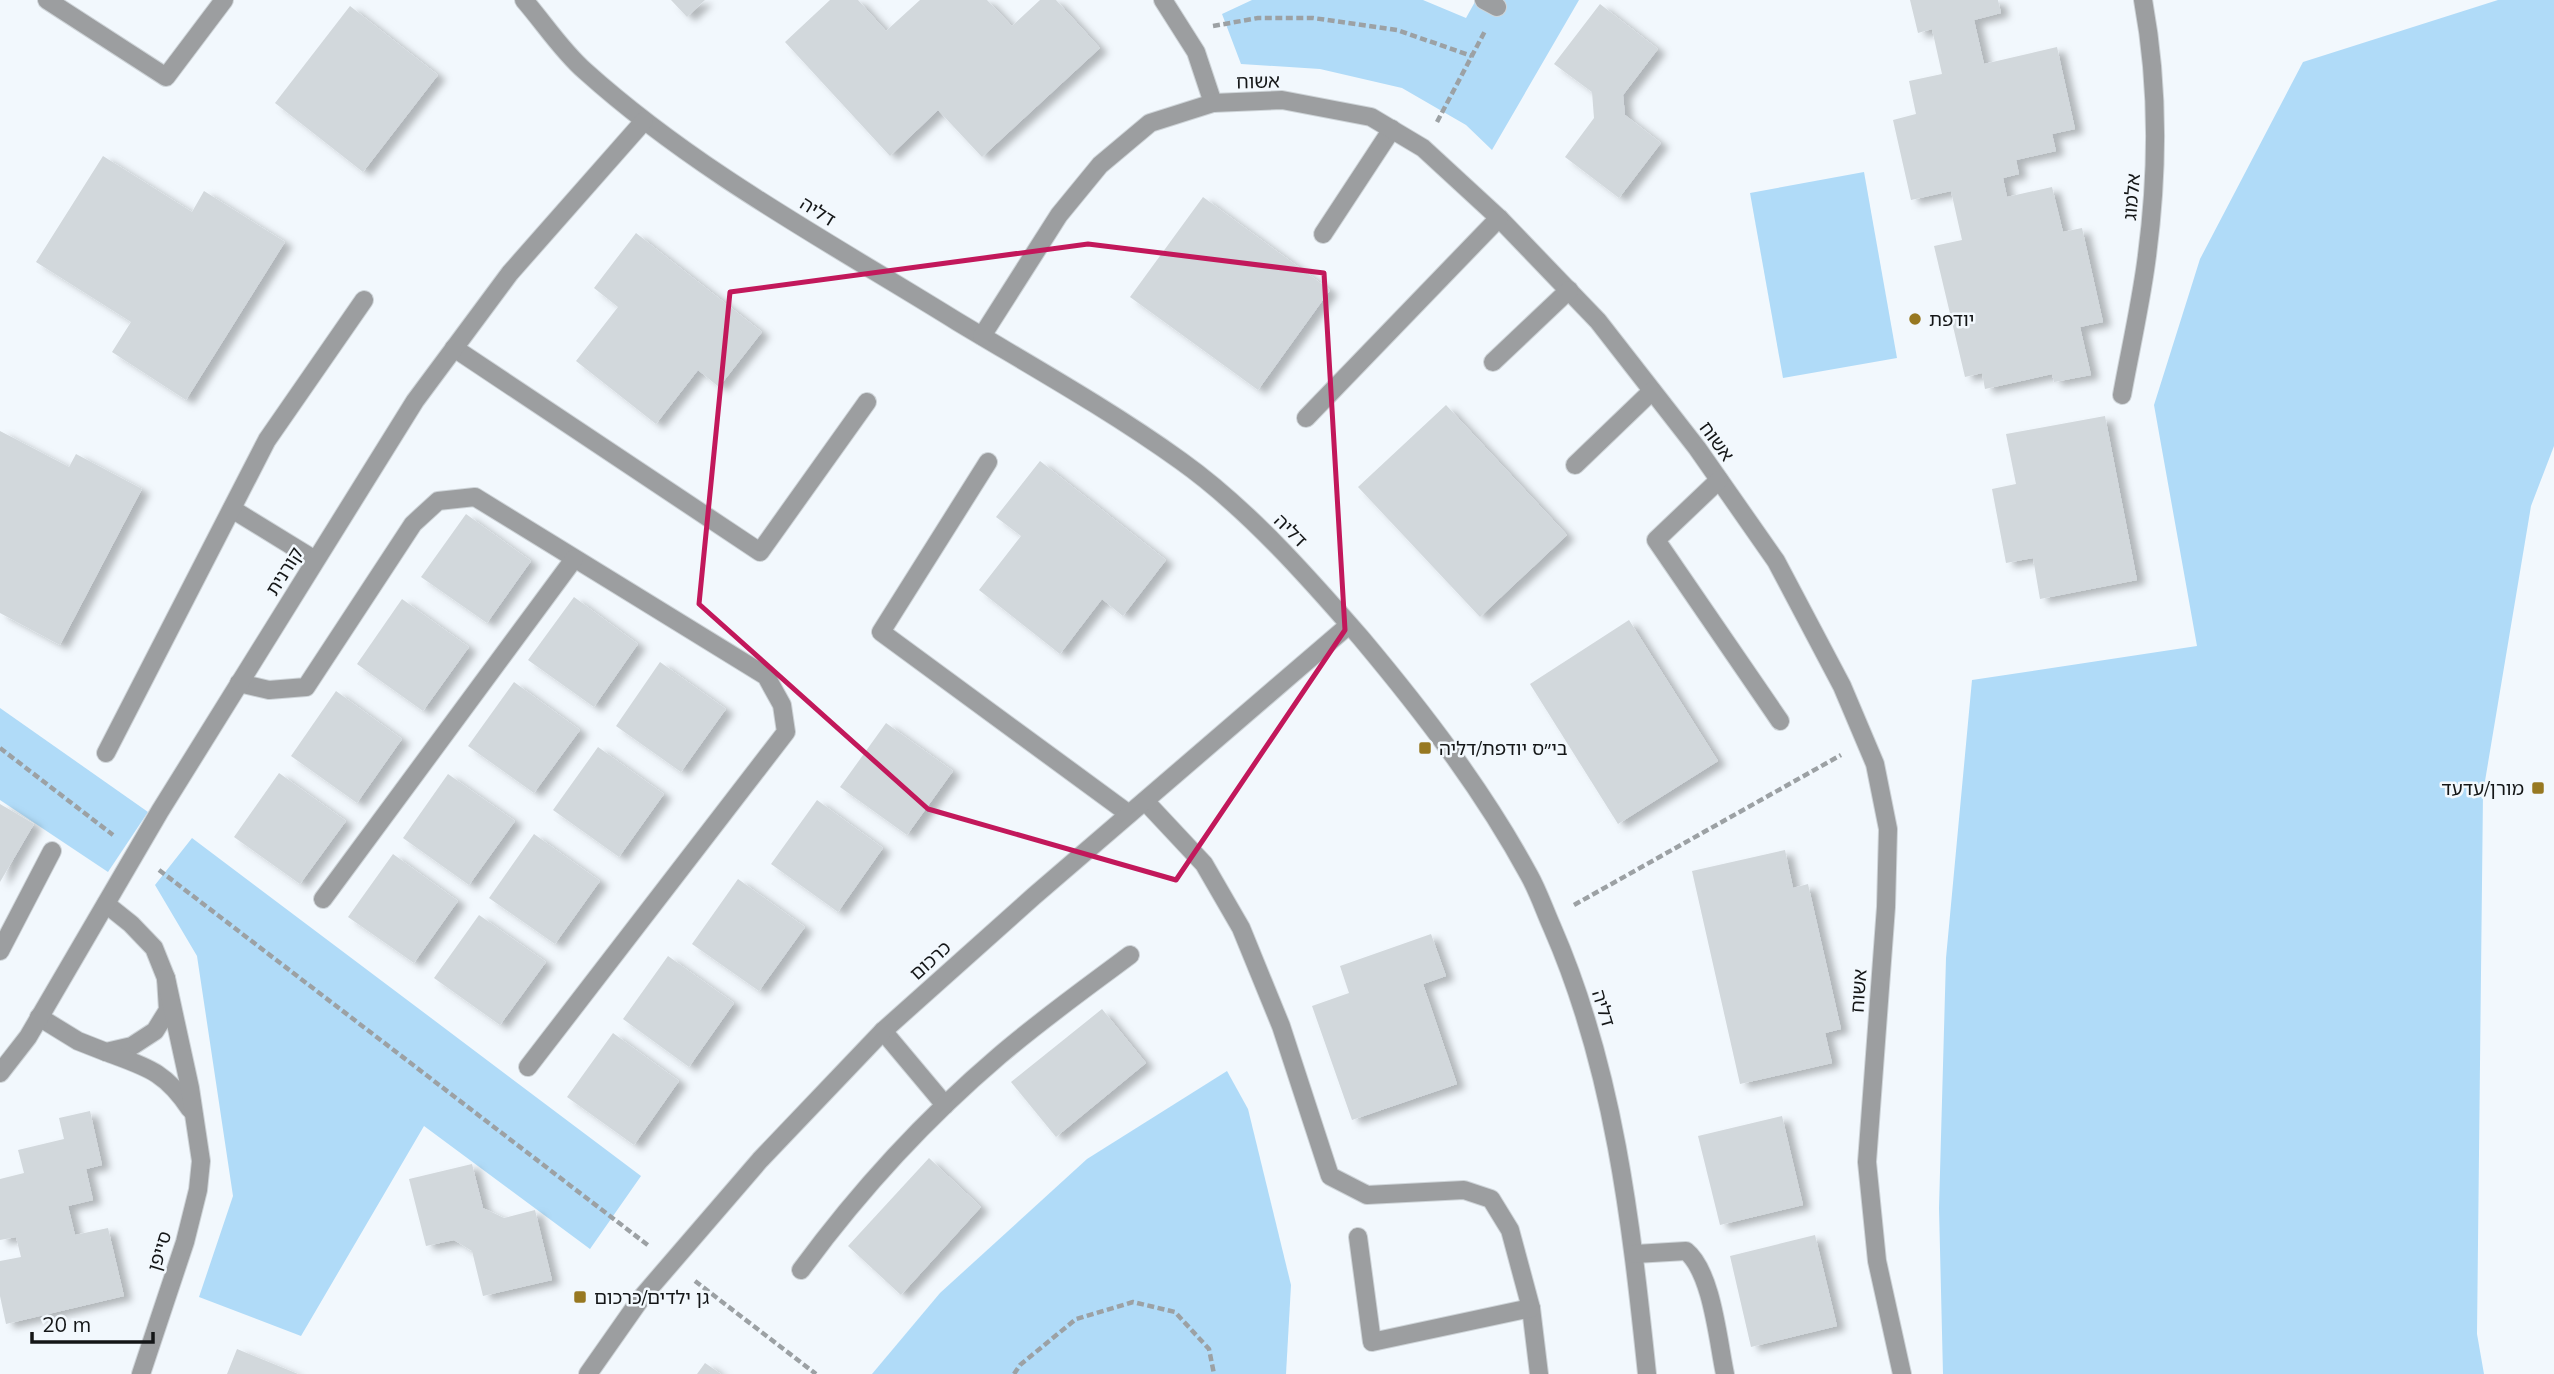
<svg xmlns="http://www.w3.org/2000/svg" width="2554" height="1374" font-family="Mulish,'Noto Sans Hebrew',sans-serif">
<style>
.green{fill:#b0dbf8}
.building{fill:#d2d8dc;filter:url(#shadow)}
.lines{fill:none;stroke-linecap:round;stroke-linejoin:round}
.minor-casing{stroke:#ced4d8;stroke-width:20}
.path{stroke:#9ca1a4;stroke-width:4.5;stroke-dasharray:7 3.5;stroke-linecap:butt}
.minor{stroke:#9c9ea0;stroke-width:18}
.marked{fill:none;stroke:#c2185b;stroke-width:5;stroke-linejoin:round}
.poi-dot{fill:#977821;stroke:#f2f8fd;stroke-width:2.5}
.labels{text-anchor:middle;stroke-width:5;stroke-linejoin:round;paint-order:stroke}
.street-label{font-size:19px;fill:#141617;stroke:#f2f8fd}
.poi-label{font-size:19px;fill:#141617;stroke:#f2f8fd;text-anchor:start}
</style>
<defs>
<filter id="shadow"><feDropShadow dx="8" dy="4.5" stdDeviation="3.5" flood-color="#0004"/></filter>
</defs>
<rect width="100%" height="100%" fill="#f2f8fd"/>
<!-- green -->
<g class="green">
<polygon points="1252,0 1423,0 1466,18 1476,0 1579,0 1492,150 1466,125 1402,88 1320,69 1241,64 1222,14"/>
<polygon points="2498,0 2554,0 2554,446 2531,506 2483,793 2477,1334 2484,1374 1943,1374 1939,1208 1946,958 1972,680 2197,646 2154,405 2200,259 2303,62"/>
<polygon points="1864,172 1897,358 1783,378 1750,193"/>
<polygon points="0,708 148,812 108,872 0,800"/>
<polygon points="192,838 641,1176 590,1249 424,1126 301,1336 199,1297 233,1196 197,956 155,885"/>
<polygon points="1227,1071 1248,1109 1291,1285 1286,1374 872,1374 940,1293 1087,1159"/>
</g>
<!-- building -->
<g class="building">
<polygon points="671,0 705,0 687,17"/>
<polygon points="830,0 858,0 886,31 920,0 987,0 1012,26 1040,0 1056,0 1100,48 982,157 938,110 890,156 785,42"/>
<polygon points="1910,0 1998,0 2001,13 1974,20 1984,64 2057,47 2075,129 2052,134 2056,151 2016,160 2019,174 2003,178 2007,197 2052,187 2063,232 2082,228 2103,322 2080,327 2091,375 2054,382 2052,374 1985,389 1982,373 1965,377 1934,246 1962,240 1951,191 1911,200 1893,120 1916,114 1909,81 1942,74 1932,29 1918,33"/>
<polygon points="1600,4 1658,49 1623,95 1625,115 1661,143 1619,198 1565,157 1594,118 1592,92 1554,64"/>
<polygon points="350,6 438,75 363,172 275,103"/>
<polygon points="103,156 192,212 204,191 285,242 186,400 112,352 131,322 36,262"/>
<polygon points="1203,197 1330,290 1258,390 1130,297"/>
<polygon points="636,233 762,332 719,387 698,370 656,424 576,361 618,307 594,288"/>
<polygon points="1446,405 1567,535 1480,617 1358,487"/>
<polygon points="2105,416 2137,580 2040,599 2033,558 2006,563 1992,489 2016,484 2006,434"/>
<polygon points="0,431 69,467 76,454 142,489 60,645 0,613"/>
<polygon points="1040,461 1166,560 1123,616 1102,599 1060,654 979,590 1021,536 996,517"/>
<polygon points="466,514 531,561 487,623 421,577"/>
<polygon points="574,597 638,644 594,707 528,660"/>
<polygon points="402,599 469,647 423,711 357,664"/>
<polygon points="1629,620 1718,761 1618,824 1530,684"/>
<polygon points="660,662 726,709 681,772 616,726"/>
<polygon points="514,682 580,730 534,793 468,746"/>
<polygon points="336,691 402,739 357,803 291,756"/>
<polygon points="886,723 953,771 907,835 840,787"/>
<polygon points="598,747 664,794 619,857 553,810"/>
<polygon points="279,773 346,821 300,884 234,837"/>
<polygon points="448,774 515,821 469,885 403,838"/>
<polygon points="817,800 883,848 838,912 771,864"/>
<polygon points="0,804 34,824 0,882"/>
<polygon points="534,834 600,881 555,944 489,898"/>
<polygon points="1785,850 1793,888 1808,884 1841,1029 1825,1033 1832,1063 1740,1084 1692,871"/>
<polygon points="393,854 458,901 414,963 348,917"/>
<polygon points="738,879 805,927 759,991 692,944"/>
<polygon points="479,915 546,962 500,1025 434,978"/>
<polygon points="1431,934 1446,976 1423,984 1457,1084 1352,1120 1312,1006 1349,993 1340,966"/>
<polygon points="668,956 734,1003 689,1067 623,1019"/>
<polygon points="1102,1009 1146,1063 1056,1137 1011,1082"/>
<polygon points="613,1033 679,1081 634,1145 567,1097"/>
<polygon points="90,1111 102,1165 86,1169 93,1200 68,1206 75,1235 108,1228 124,1296 6,1324 0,1296 0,1261 21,1257 16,1237 0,1240 0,1179 24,1173 18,1150 64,1139 59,1118"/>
<polygon points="1782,1116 1803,1205 1720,1225 1698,1136"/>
<polygon points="929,1158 981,1207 901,1295 848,1246"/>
<polygon points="472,1164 483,1208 504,1218 535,1210 552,1280 483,1296 472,1251 454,1240 426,1246 409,1179"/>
<polygon points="1815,1235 1837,1326 1751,1347 1730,1256"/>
<polygon points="237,1349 298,1374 227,1374"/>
<polygon points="705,1363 721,1374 697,1374"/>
</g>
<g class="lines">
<!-- minor casing -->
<g class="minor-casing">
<g id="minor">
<polyline points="47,0 166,77 224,0"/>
<path d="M 524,0 C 544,23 562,51 585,71 C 696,171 831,243 958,322 C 1033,367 1110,410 1181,461 C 1247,508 1308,577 1361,638 C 1423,712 1483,790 1529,875 C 1538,891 1544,909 1552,927 C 1614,1069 1631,1221 1647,1374"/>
<polyline points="1163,0 1196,52 1213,103"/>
<polyline points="1484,0 1497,7"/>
<polyline points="1323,234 1392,129"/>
<polyline points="982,336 1059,215 1100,165 1150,123 1213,103 1282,100 1371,117 1423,148 1499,218 1598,321 1697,448 1776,561 1842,686 1875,764 1888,829 1886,907 1867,1162 1877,1261 1902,1374"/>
<polyline points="454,348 760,552 867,402"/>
<polyline points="1493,362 1569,290"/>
<path d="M 2122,395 C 2130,351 2140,307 2146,263 C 2158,176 2159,86 2143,0"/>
<polyline points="1306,418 1499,218"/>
<polyline points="988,462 881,632 1129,814"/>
<polyline points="1575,465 1652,391"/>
<polyline points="1719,480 1656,540 1780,721"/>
<polyline points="232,509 315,560"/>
<polyline points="239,683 269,690 306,687 413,524 438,501 475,497 766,676 782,705 786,732 528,1067"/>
<polyline points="106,753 267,440 364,300"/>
<polyline points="1145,801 1204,864 1241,928 1281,1026 1330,1176 1367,1195 1464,1190 1491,1199 1510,1230 1531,1308 1539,1374"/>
<polyline points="323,899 574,559"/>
<polyline points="0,951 52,851"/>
<polyline points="39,1017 78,1041 106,1052 132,1046 155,1031 168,1010 166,978 154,948 131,924 106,904"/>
<polyline points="883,1031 945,1105"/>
<path d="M 106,1052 C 146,1067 165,1071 190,1109"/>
<polyline points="0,1073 28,1037 160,811 415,401 510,273 644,121"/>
<polyline points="1358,1237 1372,1342 1531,1308"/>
<path d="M 1635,1254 L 1686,1251 C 1712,1272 1718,1341 1725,1374"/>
<path d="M 801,1270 C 859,1191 924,1120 999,1056 C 1041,1020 1086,988 1130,955"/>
<polyline points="141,1374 185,1242 198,1190 201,1161 190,1088 166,978"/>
<polyline points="588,1374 642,1297 760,1160 883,1031 1034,896 1349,625"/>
</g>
</g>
<!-- path -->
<g class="path">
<polyline points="1213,26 1258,18 1313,18 1397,30 1472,56"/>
<polyline points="1437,122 1485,31"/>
<polyline points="0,748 113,835"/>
<polyline points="159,870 649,1246"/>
<polyline points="1574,905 1841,755"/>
<polyline points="695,1281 816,1374"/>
<polyline points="1014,1374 1020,1365 1076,1319 1133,1302 1175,1312 1209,1349 1214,1374"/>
</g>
<!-- minor -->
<use href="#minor" class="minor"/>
</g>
<!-- marked area -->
<path class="marked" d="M 1088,244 L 1324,273 L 1345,630 L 1176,880 L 928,809 L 699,604 L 730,292 Z"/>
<!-- markers -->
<g class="poi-dot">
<circle cx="1915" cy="319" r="7"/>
<rect x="1418" y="741" width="14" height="14" rx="3.5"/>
<rect x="2531" y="781" width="14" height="14" rx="3.5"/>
<rect x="573" y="1290" width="14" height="14" rx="3.5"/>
</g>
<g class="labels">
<!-- street labels -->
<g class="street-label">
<text transform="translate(1258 81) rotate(-1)" y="7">אשוח</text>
<text transform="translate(2131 197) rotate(-85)" y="7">אלמוג</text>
<text transform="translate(818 211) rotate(32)" y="7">דליה</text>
<text transform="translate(1717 441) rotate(54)" y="7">אשוח</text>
<text transform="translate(1291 530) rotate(45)" y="7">דליה</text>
<text transform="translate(284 571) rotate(-58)" y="7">קורנית</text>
<text transform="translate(930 960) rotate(-42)" y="7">כרכום</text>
<text transform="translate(1858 991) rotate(-86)" y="7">אשוח</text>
<text transform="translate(1604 1008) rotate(73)" y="7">דליה</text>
<text transform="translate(159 1251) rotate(-73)" y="7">סייפן</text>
</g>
<!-- poi labels -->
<g class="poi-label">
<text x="1929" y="326">יודפת</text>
<text x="1439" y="755">בי״ס יודפת/דליה</text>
<text x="2524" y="795" text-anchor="end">מורן/עדעד</text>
<text x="594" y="1304">גן ילדים/כרכום</text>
</g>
</g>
<!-- scale -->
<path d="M32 1332v10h121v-10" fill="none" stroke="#141617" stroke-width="3.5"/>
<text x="42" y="1332" font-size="21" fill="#141617" stroke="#f2f8fd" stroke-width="5" paint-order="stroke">20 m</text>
</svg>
